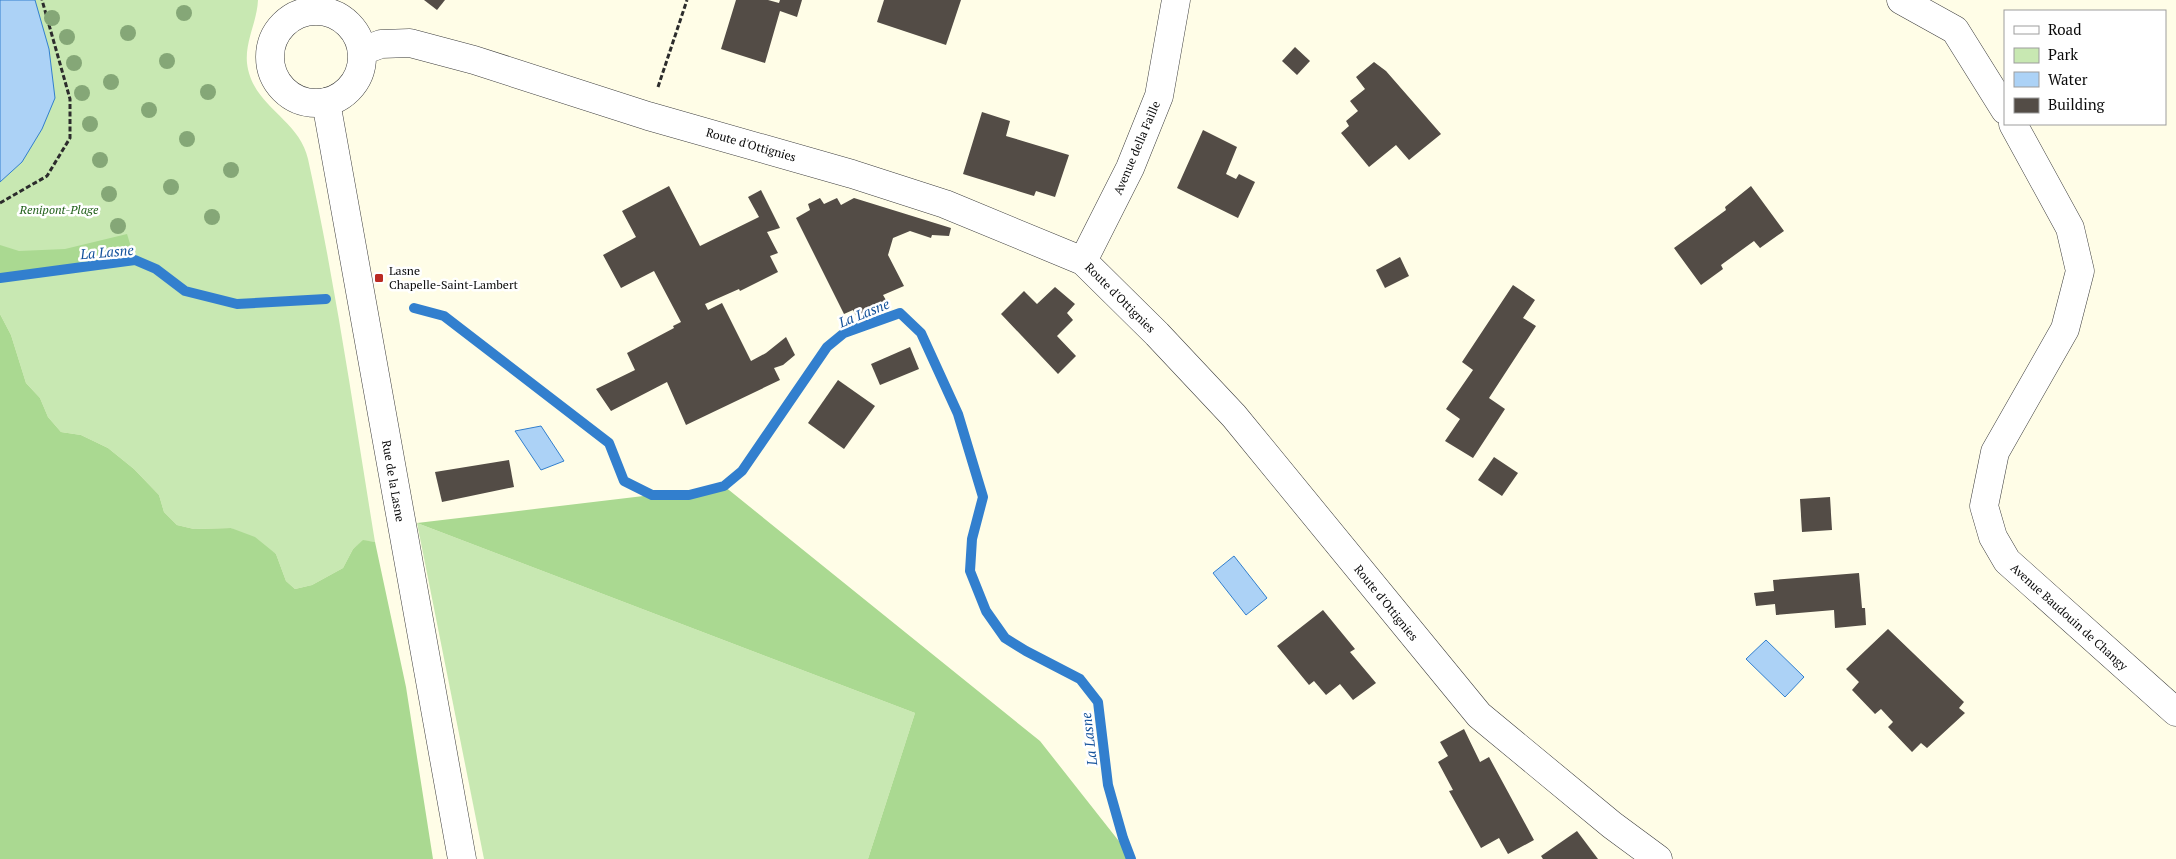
<svg xmlns="http://www.w3.org/2000/svg" width="2176" height="859" font-family="'PT Serif',serif">
<style>
.green{fill:#c8e8b2}
.forest{fill:#aad991}
.water{fill:#acd2f6;stroke:#327fce}
.lines{fill:none;stroke-linecap:round;stroke-linejoin:round}
.stream{stroke:#327fce;stroke-width:10}
.building{fill:#534c46}
.minor-casing{stroke:#3d3d3d;stroke-width:29}
.tertiary-casing{stroke:#3d3d3d;stroke-width:29}
.path{stroke:#2c2c2c;stroke-width:3;stroke-dasharray:5 2.5;stroke-linecap:butt}
.minor{stroke:#fff;stroke-width:28}
.tertiary{stroke:#fff;stroke-width:28}
.tree{fill:#85a777}
.poi-dot{fill:#ba2b22;stroke:#fff;stroke-width:2}
.labels{text-anchor:middle;stroke-width:5;stroke-linejoin:round;paint-order:stroke}
.street-label{font-size:12px;fill:#0a0a0a;stroke:#fff}
.park-label{font-size:12px;font-style:italic;fill:#22611b;stroke:#fff}
.poi-label{font-size:12px;fill:#0a0a0a;stroke:#fff;text-anchor:start}
.water-label{font-size:14px;font-style:italic;fill:#14529b;stroke:#fff}
</style>
<rect width="100%" height="100%" fill="#fffde7"/>
<!-- green -->
<g class="green">
<path d="M 0,0 L 258,0 C 257,22 245,41 247,63 C 252,107 299,118 308,159 C 336,286 354,414 375,542 L 363,541 L 353,549 L 343,568 L 312,585 L 295,589 L 286,581 L 276,554 L 231,528 L 194,529 L 177,525 L 164,512 L 159,495 L 134,469 L 108,448 L 81,435 L 61,432 L 48,417 L 40,398 L 26,383 L 11,335 L 0,314 Z"/>
<polygon points="417,523 915,713 868,859 484,859"/>
</g>
<!-- forest -->
<g class="forest">
<polygon points="127,234 135,260 0,278 0,245 19,251 65,249"/>
<polygon points="0,314 11,335 26,383 40,398 48,417 61,432 81,435 108,448 134,469 159,495 164,512 177,525 194,529 231,528 255,537 276,554 286,581 295,589 312,585 343,568 353,549 363,540 375,542 406,687 433,859 0,859"/>
<polygon points="724,486 1040,741 1133,859 868,859 915,713 417,523 652,495 689,495"/>
</g>
<!-- water -->
<g class="water">
<polygon points="0,0 35,0 49,49 55,98 42,129 22,162 0,182"/>
<polygon points="541,426 564,461 541,470 515,431"/>
<polygon points="1234,556 1267,598 1246,615 1213,573"/>
<polygon points="1766,640 1804,677 1785,697 1746,659"/>
</g>
<g class="lines">
<!-- stream -->
<g class="stream">
<polyline points="0,278 135,260 156,269 185,291 237,304 326,299"/>
<polyline points="414,308 444,316 609,443 624,481 652,495 689,495 724,486 742,471 827,347 844,333 900,313 921,333 958,414 983,497 972,539 970,571 986,611 1005,638 1026,651 1080,679 1098,702 1108,785 1123,838 1131,859"/>
</g>
</g>
<!-- building -->
<g class="building">
<polygon points="424,0 445,0 437,10"/>
<polygon points="736,0 768,0 779,3 780,0 802,0 797,17 780,11 765,63 721,49"/>
<polygon points="884,0 961,0 946,45 877,22"/>
<polygon points="1295,47 1310,61 1297,75 1282,61"/>
<polygon points="1374,62 1386,71 1441,134 1409,160 1396,145 1369,167 1341,133 1349,126 1346,121 1358,111 1350,101 1365,89 1356,77"/>
<polygon points="982,112 1010,121 1006,136 1069,155 1055,197 1036,191 1034,196 963,174"/>
<polygon points="1203,130 1237,147 1226,174 1236,179 1239,174 1255,182 1238,218 1177,188"/>
<polygon points="669,186 700,246 759,217 748,197 761,190 780,228 767,232 778,253 770,256 778,272 740,291 739,289 705,304 708,310 722,303 751,361 766,353 786,337 795,355 783,365 774,368 780,380 686,425 667,382 611,411 596,389 635,370 627,353 674,328 673,326 681,322 654,271 621,288 603,255 636,237 622,211"/>
<polygon points="1751,186 1784,231 1760,248 1754,241 1721,265 1723,269 1701,285 1674,248 1726,210 1725,207"/>
<polygon points="820,198 824,204 837,198 841,205 854,198 951,228 949,236 932,235 931,238 910,231 893,238 888,255 904,286 883,295 890,307 860,323 853,310 844,314 796,218 810,210 808,204"/>
<polygon points="1400,257 1409,276 1385,288 1376,270"/>
<polygon points="1513,285 1535,300 1523,318 1536,326 1489,398 1505,409 1473,458 1445,441 1460,419 1446,409 1473,370 1462,362"/>
<polygon points="1055,287 1075,304 1067,313 1073,320 1057,336 1076,356 1058,374 1001,314 1024,291 1037,304"/>
<polygon points="910,347 919,369 880,385 871,364"/>
<polygon points="838,380 875,406 844,449 808,423"/>
<polygon points="1494,457 1518,473 1502,496 1478,480"/>
<polygon points="509,460 514,487 442,502 435,472"/>
<polygon points="1830,497 1832,530 1802,532 1800,499"/>
<polygon points="1859,573 1862,608 1865,608 1866,625 1835,628 1834,610 1776,615 1775,604 1756,606 1754,593 1774,591 1773,580"/>
<polygon points="1323,610 1355,649 1350,652 1376,683 1353,700 1340,684 1326,695 1314,681 1309,685 1277,646"/>
<polygon points="1888,629 1964,702 1959,708 1965,713 1927,748 1921,743 1912,752 1888,727 1893,722 1881,709 1875,714 1852,690 1859,682 1846,669"/>
<polygon points="1464,729 1480,762 1489,757 1534,840 1508,854 1499,838 1481,848 1449,791 1453,790 1438,762 1448,756 1440,742"/>
<polygon points="1577,831 1598,859 1543,859 1541,856"/>
</g>
<g class="lines">
<!-- minor casing -->
<g class="minor-casing">
<g id="minor">
<polyline points="1901,0 1955,30 2005,110"/>
<polyline points="362,51 381,44 410,43 474,60 648,116 852,174 945,204 1083,261 1157,334 1234,416 1479,715 1612,825 1658,859"/>
<polyline points="2013,124 2070,228 2080,271 2065,329 1995,452 1984,506 1993,537 2007,561 2176,712"/>
<polyline points="1083,261 1130,168 1159,96 1176,0"/>
</g>
</g>
<!-- tertiary casing -->
<g class="tertiary-casing">
<g id="tertiary">
<circle cx="316" cy="57" r="46"/>
<polyline points="326,102 462,859"/>
</g>
</g>
<!-- path -->
<g class="path">
<polyline points="658,87 687,0"/>
<polyline points="0,203 47,176 70,138 70,99 42,0"/>
</g>
<!-- minor -->
<use href="#minor" class="minor"/>
<!-- tertiary -->
<use href="#tertiary" class="tertiary"/>
</g>
<!-- trees -->
<g class="tree">
<circle cx="184" cy="13" r="8"/>
<circle cx="52" cy="18" r="8"/>
<circle cx="128" cy="33" r="8"/>
<circle cx="67" cy="37" r="8"/>
<circle cx="167" cy="61" r="8"/>
<circle cx="74" cy="63" r="8"/>
<circle cx="111" cy="82" r="8"/>
<circle cx="208" cy="92" r="8"/>
<circle cx="82" cy="93" r="8"/>
<circle cx="149" cy="110" r="8"/>
<circle cx="90" cy="124" r="8"/>
<circle cx="187" cy="139" r="8"/>
<circle cx="100" cy="160" r="8"/>
<circle cx="231" cy="170" r="8"/>
<circle cx="171" cy="187" r="8"/>
<circle cx="109" cy="194" r="8"/>
<circle cx="212" cy="217" r="8"/>
<circle cx="118" cy="226" r="8"/>
</g>
<!-- markers -->
<rect class="poi-dot" x="374" y="273" width="10" height="10" rx="2.5"/>
<g class="labels">
<!-- street labels -->
<g class="street-label">
<text transform="translate(751 145) rotate(16)" y="4">Route d'Ottignies</text>
<text transform="translate(1137 148) rotate(-67)" y="4">Avenue della Faille</text>
<text transform="translate(1120 298) rotate(45)" y="4">Route d'Ottignies</text>
<text transform="translate(393 481) rotate(80)" y="4">Rue de la Lasne</text>
<text transform="translate(1386 603) rotate(51)" y="4">Route d'Ottignies</text>
<text transform="translate(2069 617) rotate(42)" y="4">Avenue Baudouin de Changy</text>
</g>
<!-- park labels -->
<g class="park-label">
<text x="59" y="214">Renipont-Plage</text>
</g>
<!-- poi labels -->
<g class="poi-label">
<text x="389" y="275">Lasne<tspan x="389" dy="14">Chapelle-Saint-Lambert</tspan></text>
</g>
<!-- water labels -->
<g class="water-label">
<text transform="translate(107 252) rotate(-5)" y="5">La Lasne</text>
<text transform="translate(864 313) rotate(-22)" y="5">La Lasne</text>
<text transform="translate(1089 739) rotate(-97)" y="5">La Lasne</text>
</g>
</g>
<!-- legend -->
<rect x="2004" y="10" width="162" height="115" fill="#ffffff" stroke="#9d9d9d"/>
<rect x="2014" y="26" width="25" height="8" fill="#ffffff" stroke="#9d9d9d"/>
<text x="2048" y="35" font-size="15" fill="#0a0a0a">Road</text>
<rect x="2014" y="48" width="25" height="15" fill="#c8e8b2" stroke="#9d9d9d"/>
<text x="2048" y="60" font-size="15" fill="#0a0a0a">Park</text>
<rect x="2014" y="72" width="25" height="15" fill="#acd2f6" stroke="#9d9d9d"/>
<text x="2048" y="85" font-size="15" fill="#0a0a0a">Water</text>
<rect x="2014" y="98" width="25" height="15" fill="#534c46" stroke="#9d9d9d"/>
<text x="2048" y="110" font-size="15" fill="#0a0a0a">Building</text>
</svg>
